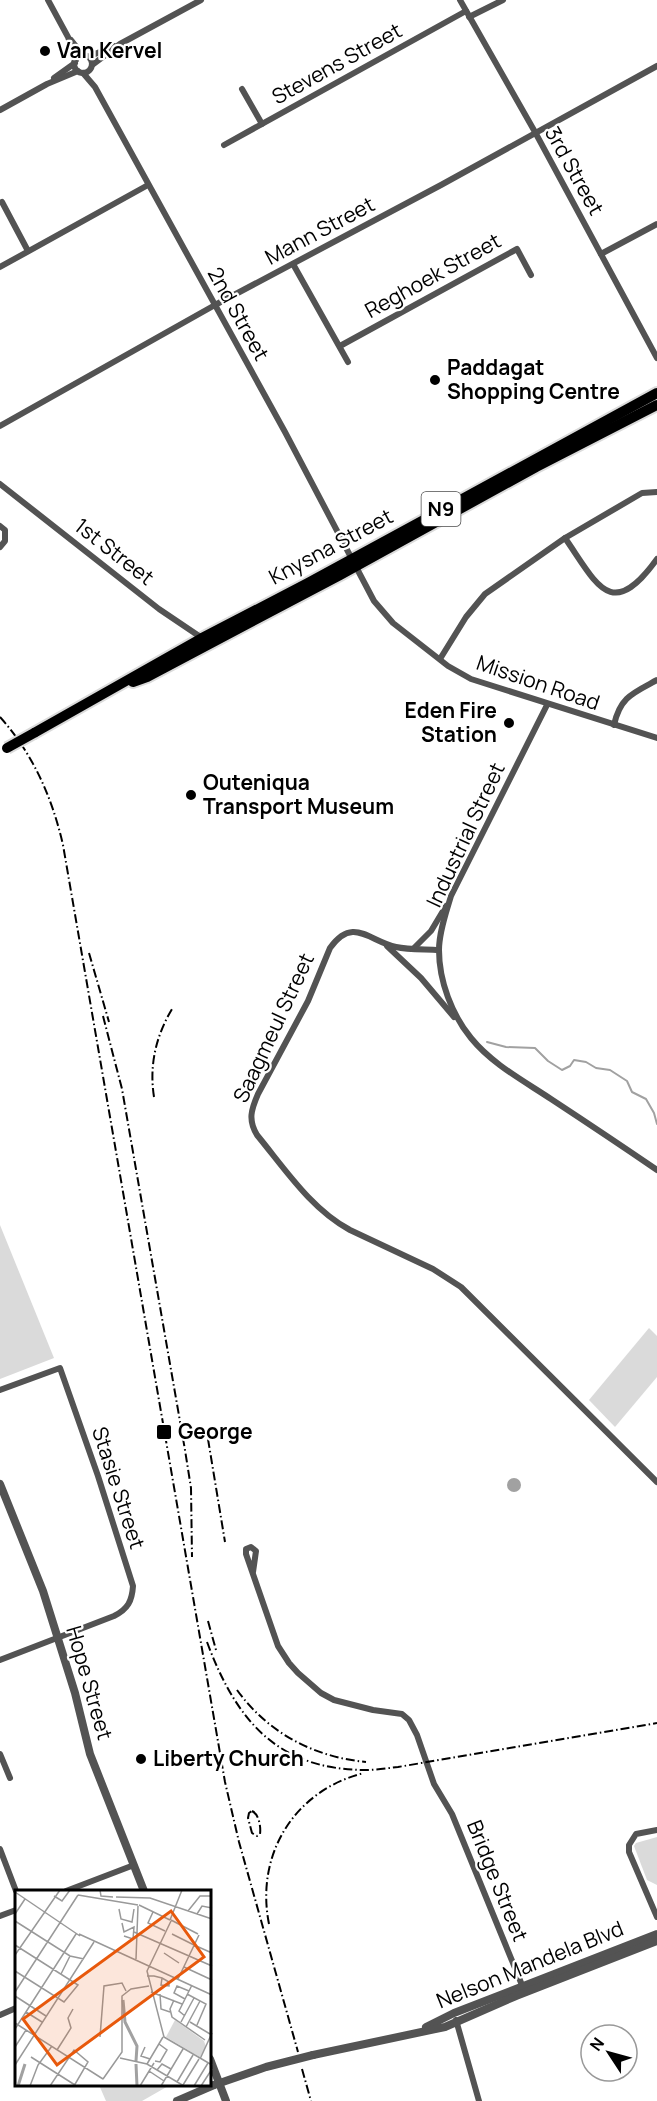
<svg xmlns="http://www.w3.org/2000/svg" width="657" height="2101" font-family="Manrope,sans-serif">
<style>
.green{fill:#dadada}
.water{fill:#a1a1a1}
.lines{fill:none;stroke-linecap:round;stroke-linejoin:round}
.stream{stroke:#a1a1a1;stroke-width:2}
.trunk-casing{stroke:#dbdbdb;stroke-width:14}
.minor{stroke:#535353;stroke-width:6}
.tertiary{stroke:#535353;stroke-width:8}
.trunk{stroke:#000;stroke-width:10}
.rail{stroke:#000;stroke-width:2;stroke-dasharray:9 3 1.5 3;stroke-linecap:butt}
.trunk-bridge-casing{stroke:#dbdbdb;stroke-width:14;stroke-linecap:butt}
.tertiary-bridge{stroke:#535353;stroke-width:8}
.trunk-bridge{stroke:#000;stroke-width:10}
.poi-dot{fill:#000;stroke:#fff;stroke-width:2}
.labels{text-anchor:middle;stroke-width:4.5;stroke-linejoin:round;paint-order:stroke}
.shield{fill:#fff;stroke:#4c4c4c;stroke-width:1.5}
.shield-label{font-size:20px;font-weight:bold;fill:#000}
.poi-label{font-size:21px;font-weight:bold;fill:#000;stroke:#fff;text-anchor:start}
.street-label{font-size:21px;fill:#000;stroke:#fff}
.inset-river{fill:none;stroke:#a1a1a1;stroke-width:3}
.inset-road{fill:none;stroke:#999;stroke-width:1.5}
.view{fill:#e8590c;fill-opacity:0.15;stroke:#e8590c;stroke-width:3}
.inset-edge{fill:none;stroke:#000;stroke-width:3}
</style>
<rect width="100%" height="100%" fill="#fff"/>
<!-- green -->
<g class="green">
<polygon points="0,1225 54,1358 0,1379"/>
<polygon points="649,1328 657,1336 657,1377 615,1427 589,1400"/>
<polygon points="657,1837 657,1885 647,1880 634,1846 636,1843"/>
<polygon points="99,2085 170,2085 142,2101 106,2101"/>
</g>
<!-- water -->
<circle class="water" cx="514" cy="1485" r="7"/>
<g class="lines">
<!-- stream -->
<polyline class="stream" points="487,1042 506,1047 535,1048 548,1061 562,1070 570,1066 574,1060 586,1062 596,1068 610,1070 627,1081 632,1092 646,1099 654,1113 657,1124"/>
<!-- trunk casing -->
<g class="trunk-casing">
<g id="trunk">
<polyline points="133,682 147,677 340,575 536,467 657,405"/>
<polyline points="34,733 202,638 308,583 657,393"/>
</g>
</g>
<!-- minor -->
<g class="minor">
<polyline points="48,0 68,37 76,60"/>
<polyline points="460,0 535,132 657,358"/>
<polyline points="469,17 503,0"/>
<polyline points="71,40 83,55"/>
<circle cx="83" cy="64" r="9"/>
<polyline points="88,57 114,46"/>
<polyline points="92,65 120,44 201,0"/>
<polyline points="83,73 95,87 285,432 374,601 393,623 448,666 471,679 657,738"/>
<polyline points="54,78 75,63"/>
<polyline points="242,89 262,124"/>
<polyline points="0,110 47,84 78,71"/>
<polyline points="224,145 466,11"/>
<polyline points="2,202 28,251"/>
<polyline points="601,254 657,224"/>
<polyline points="293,264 348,362"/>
<polyline points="0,267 148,185"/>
<polyline points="340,346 517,249 531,275"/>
<polyline points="0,426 215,305 441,185 657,66"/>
<polyline points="0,484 159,609 202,638"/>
<polyline points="0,526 5,530 5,541 0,547"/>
<path d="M 565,538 C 597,584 611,623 657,559"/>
<polyline points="440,659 466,617 485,594 565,538 642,493 657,492"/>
<path d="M 547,705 L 451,896 C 446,913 439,932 439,950 C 439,981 452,1015 471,1038 C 492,1064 524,1081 551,1099 C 586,1122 622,1146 657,1170"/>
<path d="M 614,725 C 620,697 633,693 657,680"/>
<polyline points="387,946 421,978 454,1017"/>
<polyline points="414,948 431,931 446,906"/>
<path d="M 439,950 C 425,949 409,950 396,947 C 369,941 353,916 330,948 L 308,1001 L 258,1094 C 251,1110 248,1120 257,1135 C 285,1169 311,1209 350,1230 L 433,1269 L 461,1287 L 657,1482"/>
<path d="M 0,1390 L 60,1368 L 98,1476 L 133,1586 C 132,1601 128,1609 114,1616 L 0,1660"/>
<polyline points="253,1572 256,1551 251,1547 246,1549 246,1554 278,1646 289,1663 298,1673 321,1693 334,1700 373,1710 402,1714 409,1720 417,1735 434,1784 452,1814 524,1990"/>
<polyline points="0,1754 10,1778"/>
<polyline points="657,1830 636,1834 629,1845 629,1852 657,1917"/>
<polyline points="0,1849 16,1891"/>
<polyline points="66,1891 134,1865"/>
<polyline points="0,1916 16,1910"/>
<polyline points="0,2015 16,2008"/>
<polyline points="456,2020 479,2101"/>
</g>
<!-- tertiary -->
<g class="tertiary">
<polyline points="0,1484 43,1591 75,1693 90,1754 144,1891"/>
<polyline points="426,2027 454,2013 657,1934"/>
<polyline points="313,2055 445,2027 516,1996 657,1941"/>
<polyline points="210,2059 226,2101"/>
<polyline points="177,2101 214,2085"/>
</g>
<!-- trunk -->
<use href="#trunk" class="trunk"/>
<!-- rail -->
<g class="rail">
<path d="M 0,717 C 33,754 52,797 63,845 L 225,1782 L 239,1842 L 298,2052"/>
<polyline points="89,953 109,1022"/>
<polyline points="103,1016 122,1089 185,1450 191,1488 192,1557"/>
<path d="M 154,1097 C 149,1065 156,1036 172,1009"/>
<polyline points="208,1439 225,1542"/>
<polyline points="208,1621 216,1650"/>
<path d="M 207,1642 C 236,1720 277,1770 366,1770 C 377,1770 388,1768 398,1767 L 657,1723"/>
<path d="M 237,1690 C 268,1733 314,1757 366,1762"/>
<path d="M 252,1811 C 259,1814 261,1827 260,1834 L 257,1836 L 252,1833 L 248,1818 L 249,1813 Z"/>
<path d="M 269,1924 C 255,1854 295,1790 364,1773"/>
<polyline points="302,2069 311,2101"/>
</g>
<!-- trunk-bridge casing -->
<g class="trunk-bridge-casing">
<polyline id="trunk-bridge" points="7,748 34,733"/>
</g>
<!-- tertiary-bridge -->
<polyline class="tertiary-bridge" points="214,2085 266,2067 313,2055"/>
<!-- trunk-bridge -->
<use href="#trunk-bridge" class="trunk-bridge"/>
</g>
<!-- markers -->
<g class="poi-dot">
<circle cx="45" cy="51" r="6"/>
<circle cx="435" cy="380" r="6"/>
<circle cx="509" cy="723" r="6"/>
<circle cx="191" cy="795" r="6"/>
<rect x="156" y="1424" width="16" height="16" rx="3"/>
<circle cx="141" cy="1759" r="6"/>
</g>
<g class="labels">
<!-- shield labels -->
<rect class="shield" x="421.5" y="492" width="39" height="34" rx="4.5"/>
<g class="shield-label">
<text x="441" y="516">N9</text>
</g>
<!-- poi labels -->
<g class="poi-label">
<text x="57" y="58">Van Kervel</text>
<text x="447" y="375">Paddagat<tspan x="447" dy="24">Shopping Centre</tspan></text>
<text x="497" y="718" text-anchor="end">Eden Fire<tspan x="497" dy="24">Station</tspan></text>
<text x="203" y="790">Outeniqua<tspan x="203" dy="24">Transport Museum</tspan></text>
<text x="178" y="1439">George</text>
<text x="153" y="1766">Liberty Church</text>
</g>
<!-- street labels -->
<g class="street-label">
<text transform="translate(337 64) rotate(-29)" y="7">Stevens Street</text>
<text transform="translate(574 171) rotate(61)" y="7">3rd Street</text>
<text transform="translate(320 231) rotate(-28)" y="7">Mann Street</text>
<text transform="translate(433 276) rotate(-29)" y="7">Reghoek Street</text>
<text transform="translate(238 314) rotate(61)" y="7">2nd Street</text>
<text transform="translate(331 547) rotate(-28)" y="7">Knysna Street</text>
<text transform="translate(114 552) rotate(38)" y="7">1st Street</text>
<text transform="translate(538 683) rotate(19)" y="7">Mission Road</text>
<text transform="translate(466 835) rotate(-65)" y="7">Industrial Street</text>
<text transform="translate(274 1028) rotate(-65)" y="7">Saagmeul Street</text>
<text transform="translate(118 1488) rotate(72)" y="7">Stasie Street</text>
<text transform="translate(89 1683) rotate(74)" y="7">Hope Street</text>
<text transform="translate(497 1881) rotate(68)" y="7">Bridge Street</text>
<text transform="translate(530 1965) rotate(-22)" y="7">Nelson Mandela Blvd</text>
</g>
</g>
<!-- overview -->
<g transform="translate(15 1890)">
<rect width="196" height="196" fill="#fff"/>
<path d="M 160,130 L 189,151 L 191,157 L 185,167 L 151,147 Z" fill="#dadada"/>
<path class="inset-river" d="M 108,110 L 110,132 L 122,156 L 121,171M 121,174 L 122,196M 3,196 L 10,174"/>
<path class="inset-road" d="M 85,0 L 86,6 L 98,7M 0,2 L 65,46M 63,5 L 123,15M 39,6 L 47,11 L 55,0M 101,7 L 135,8 L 197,29M 124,15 L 155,30M 104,19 L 106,29 L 117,32 L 119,19M 173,21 L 185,6 L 197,6M 138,22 L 133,33 L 150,41M 0,24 L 10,9M 182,24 L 187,16 L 197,18M 155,30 L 167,0M 156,30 L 183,44M 0,31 L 55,66 L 69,69M 107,33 L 109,42 L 119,37 L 118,49 L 109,46M 119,42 L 197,76M 64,44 L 197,105M 157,44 L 179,55M 0,55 L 63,95 L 49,112 L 0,81M 179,55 L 197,63M 149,63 L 164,73M 0,65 L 45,0M 121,69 L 123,16M 169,77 L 197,90M 46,84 L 55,66M 132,86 L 139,86 L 147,88 L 154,92 L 154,96 L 146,95 L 147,88M 163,89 L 184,45M 0,102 L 63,5M 136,102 L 167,114M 145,104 L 146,119 L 155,122M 172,104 L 191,114 L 182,135M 0,106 L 31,126M 170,109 L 159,103 L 162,96 L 174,101M 159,110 L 155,119 L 157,127 L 190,150M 11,122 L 27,132M 170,126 L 164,121 L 177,95M 166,132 L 179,108M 175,132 L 195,144M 0,133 L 88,189M 171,137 L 185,111M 0,139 L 61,44M 85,147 L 89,96 L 107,93 L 111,101M 149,147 L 132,81 L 156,31M 149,147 L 197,175M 0,157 L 11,140 L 19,145M 130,157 L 126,166 L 135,169M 42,160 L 56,138 L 53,128 L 58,119M 16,167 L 60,195M 105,168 L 132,174 L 169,196M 185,169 L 197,143M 140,171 L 145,172 L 152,160 L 144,154M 132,174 L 148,147M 0,175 L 79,52M 142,180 L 147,174 L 156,179M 134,181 L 149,191M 88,189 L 107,162 L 107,106 L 116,99 L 134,96M 162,192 L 178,165M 168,195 L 184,169M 15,196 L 23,175 L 37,156M 35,196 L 59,160 L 73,172 L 59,196M 125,196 L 139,173M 146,196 L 168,159M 179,196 L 193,173M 186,196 L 197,179"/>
<path class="view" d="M 156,21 L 189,67 L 42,175 L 8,129 Z"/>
<rect width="196" height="196" class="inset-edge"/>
</g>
<!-- north arrow -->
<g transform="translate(609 2053) rotate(306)"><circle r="28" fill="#ffffff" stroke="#999999" stroke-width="1.5"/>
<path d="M0-4.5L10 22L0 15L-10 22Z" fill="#000000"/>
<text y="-9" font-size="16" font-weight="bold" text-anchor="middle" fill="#000000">N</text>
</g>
</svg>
